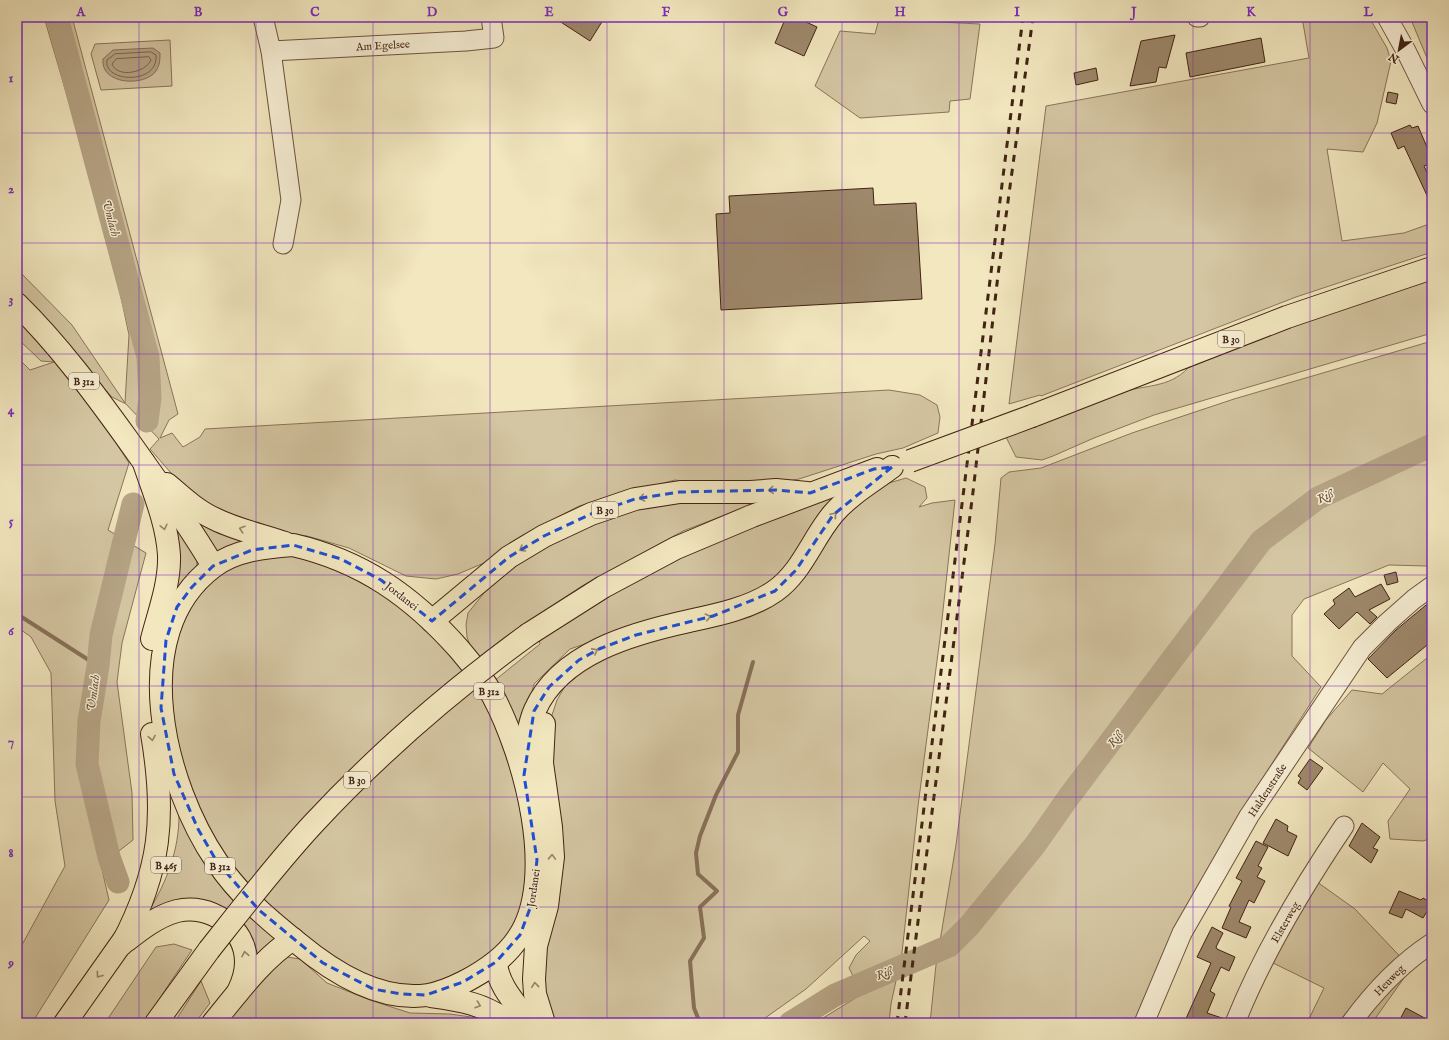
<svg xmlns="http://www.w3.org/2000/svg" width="1449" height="1040" font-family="'IM FELL English',serif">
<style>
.green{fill:#d4c6a2;stroke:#8b745a}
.water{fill:#b6a485;stroke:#887057}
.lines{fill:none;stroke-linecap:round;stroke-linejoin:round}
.shore{stroke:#7c644c;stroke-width:1}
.stream{stroke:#887057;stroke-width:4}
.river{stroke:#b6a485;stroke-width:23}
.building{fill:#9e896c;stroke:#422313}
.minor-casing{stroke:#6e543e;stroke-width:21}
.major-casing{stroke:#422313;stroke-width:24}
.highway-casing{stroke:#422313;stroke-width:24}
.minor{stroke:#f7efd5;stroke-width:19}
.major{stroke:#f2e7bf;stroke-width:22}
.highway{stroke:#f2e7bf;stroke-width:22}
.rail{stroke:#422313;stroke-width:3;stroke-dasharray:7 7;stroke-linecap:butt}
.highway-bridge-casing{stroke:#422313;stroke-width:24;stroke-linecap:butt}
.highway-bridge{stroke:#f2e7bf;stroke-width:22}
.oneway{stroke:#9a8569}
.marked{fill:none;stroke:#1d4ed8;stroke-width:3;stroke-dasharray:8 5;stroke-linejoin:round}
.grid{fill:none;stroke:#7b2cbf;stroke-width:1;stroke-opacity:0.55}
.labels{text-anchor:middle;stroke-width:3;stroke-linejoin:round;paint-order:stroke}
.shield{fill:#f7efd5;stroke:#78604d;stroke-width:1}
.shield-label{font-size:10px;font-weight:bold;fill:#422313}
.street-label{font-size:11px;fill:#422313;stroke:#f7efd5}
.water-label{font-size:12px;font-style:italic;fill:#654a35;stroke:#f7efd5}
.neatline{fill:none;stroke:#7b2cbf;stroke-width:1.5}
.grid-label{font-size:13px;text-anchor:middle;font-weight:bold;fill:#7b2cbf}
</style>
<rect width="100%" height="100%" fill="#f2e7bf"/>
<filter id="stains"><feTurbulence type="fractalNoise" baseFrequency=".005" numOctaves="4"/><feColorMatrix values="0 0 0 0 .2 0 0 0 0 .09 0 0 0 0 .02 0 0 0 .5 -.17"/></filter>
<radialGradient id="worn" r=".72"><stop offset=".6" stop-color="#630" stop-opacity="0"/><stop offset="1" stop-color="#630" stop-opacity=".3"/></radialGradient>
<!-- green -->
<g class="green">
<polygon points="44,17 72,17 178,414 169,420 160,438 172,433 183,447 200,437 205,429 889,390 920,395 937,405 940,417 938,433 903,448 876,454 799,479 765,485 721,486 675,480 579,506 520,537 484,563 458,574 436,579 406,576 349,548 307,536 269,531 204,505 178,481 150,449 159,439 126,404 112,397 17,291 17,269 72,325 125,403 129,335 107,232"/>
<polygon points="1302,17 1369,17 1387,48 1391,61 1377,123 1363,152 1327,149 1342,241 1404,233 1432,223 1432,252 1296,297 1041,396 1040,395 1009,404 1046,106 1309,58"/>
<polygon points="1411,17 1432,17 1432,70 1412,22"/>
<polygon points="879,19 980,24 970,99 950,101 949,112 860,118 815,86 840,31 875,34"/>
<polygon points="170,40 172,86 101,90 91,54 95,44"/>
<path d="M 1432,279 L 1432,333 L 1154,415 L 1094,438 L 1053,456 L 1042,460 L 1016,457 L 1006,437 C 1044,422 1082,407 1120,393 C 1145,384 1168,389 1188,368 L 1297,321 Z"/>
<path d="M 17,319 C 58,365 96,411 129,463 L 108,530 L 146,553 L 122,643 L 117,682 L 132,793 L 133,840 L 101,865 L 109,900 L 32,1023 L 17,1023 L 17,954 L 65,866 L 55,801 L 51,673 L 31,637 L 17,627 L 17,357 L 30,370 L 54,362 L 41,361 L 17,338 Z"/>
<polygon points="1432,341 1432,568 1427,566 1389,565 1304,599 1292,615 1292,656 1321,687 1239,815 1139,1023 930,1023 936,965 956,845 995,544 1001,478 1009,472 1041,468 1132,433 1234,399"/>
<polygon points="906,478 925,487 927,498 919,507 932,503 955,500 940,638 918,806 902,953 891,1004 889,1023 815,1023 862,994 849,968 856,955 870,941 864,936 806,989 758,1023 554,1023 540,986 550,721 557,700 568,681 614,649 733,620 869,493 889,483"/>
<polygon points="832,494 834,501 779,578 744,600 650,622 570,649 534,684 521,734 494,681 540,644 539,639 576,613 693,549"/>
<polygon points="172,497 265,542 216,561"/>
<polygon points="653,501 759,502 683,531 582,586 505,637 475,660 467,637 466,625 468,613 484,593 522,560 604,516"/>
<path d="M 167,513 L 197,558 C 198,576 187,586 176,599 Z"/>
<polygon points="290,553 342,565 427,623 488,697 528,819 525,904 506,943 436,988 404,988 357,975 262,907 216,849 174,745 170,649 193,596 235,562"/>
<polygon points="1432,654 1432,838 1423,841 1390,839 1388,821 1410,789 1383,763 1363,792 1308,748 1326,720 1352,690 1382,694"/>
<path d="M 179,815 L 184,815 L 279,940 L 256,960 L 193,900 L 173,901 L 149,911 C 167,881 179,850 179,815 Z"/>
<polygon points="1313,879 1355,909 1411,968 1372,1023 1307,1023 1324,988 1267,960"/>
<polygon points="174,944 192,950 143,1023 105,1023 156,947"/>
<polygon points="281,956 300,959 327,983 370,1000 410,1013 450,1014 478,1018 486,1023 228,1023 262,973"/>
<polygon points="201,981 210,1003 195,1023 174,1023"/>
</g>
<!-- water -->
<path class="water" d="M 153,48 L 160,53 C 160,59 160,65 156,71 C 145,87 100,85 103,59 L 113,50 Z"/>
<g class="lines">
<!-- shore -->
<g class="shore">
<path d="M 151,52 L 156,55 C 159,85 103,83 107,60 L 115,54 Z"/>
<path d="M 149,57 L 151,60 C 146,72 118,79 112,64 L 116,59 Z"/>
</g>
<!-- stream -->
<g class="stream">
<polyline points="17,614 98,666"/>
<polyline points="700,1023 694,1008 690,961 704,938 700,907 717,891 698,874 696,853 700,836 716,795 738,752 738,715 753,662"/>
</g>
<!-- river -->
<g class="river">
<polyline points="57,17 148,357 150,398 147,421"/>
<polyline points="118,882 109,857 87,764 89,721 98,666 101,635 133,504"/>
<polyline points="790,1023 835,995 949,946 969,926 1035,845 1068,798 1261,541 1318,498 1432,445"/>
</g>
</g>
<!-- building -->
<g class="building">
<polygon points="553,17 605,17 590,41"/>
<polygon points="786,17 795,17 817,27 804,56 775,43"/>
<polygon points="1175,35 1166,68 1159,67 1156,82 1130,86 1141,41"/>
<polygon points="1261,38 1265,62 1190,77 1186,53"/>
<polygon points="1096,68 1098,80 1076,85 1074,73"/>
<polygon points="1388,92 1398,94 1396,104 1386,102"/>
<polygon points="1410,125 1412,128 1418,126 1432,159 1432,163 1424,166 1432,184 1432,201 1430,202 1404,146 1398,149 1391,133"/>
<polygon points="873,188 874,205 916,203 922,299 721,310 716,214 730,213 729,196"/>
<polygon points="1396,572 1398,582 1387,585 1384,575"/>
<polygon points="1381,584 1390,599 1369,610 1377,617 1370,624 1357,612 1339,629 1324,614 1335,604 1333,600 1349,588 1355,597"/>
<polygon points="1432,600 1432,641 1387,678 1368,659 1396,630"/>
<polygon points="1310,759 1323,768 1307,790 1298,783 1301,778 1298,776"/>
<polygon points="1276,819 1288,826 1287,831 1297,836 1288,856 1263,843"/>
<polygon points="1362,823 1380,837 1373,848 1378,850 1371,863 1349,846"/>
<polygon points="1256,841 1268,847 1258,866 1262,868 1257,877 1265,881 1254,903 1249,900 1239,922 1251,927 1246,938 1222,928 1231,907 1229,906 1242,881 1236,878"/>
<polygon points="1399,891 1421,900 1423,898 1432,903 1423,918 1406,909 1402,918 1389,913"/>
<polygon points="1212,927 1223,933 1216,947 1217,949 1235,957 1229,971 1221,967 1210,991 1215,994 1207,1013 1225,1019 1224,1023 1184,1023 1211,963 1197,957"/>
<polygon points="1406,1008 1432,1022 1432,1023 1398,1023"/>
</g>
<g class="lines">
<!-- minor casing -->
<g class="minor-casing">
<g id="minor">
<polyline points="263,17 271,51 291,200 283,244"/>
<polyline points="1197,17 1200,17"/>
<polyline points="1387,17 1406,51 1432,104"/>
<polyline points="271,51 466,41 494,38 491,17"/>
<polyline points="1144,1023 1182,933 1249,816 1362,648 1388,622 1414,599 1432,586"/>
<path d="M 1235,1023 C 1263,953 1302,888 1344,826"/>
<path d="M 1351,1023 C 1373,993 1400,964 1432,943"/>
</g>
</g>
<!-- major casing -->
<g class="major-casing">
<g id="major">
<path d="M 17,304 C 59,345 94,393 128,440 C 157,481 188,523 213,566"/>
<path d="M 144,463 C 154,493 167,523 169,555 C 170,583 159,612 152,639"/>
<path d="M 167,484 C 182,497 197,511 215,519 C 237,530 262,535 285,543"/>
<path d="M 293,545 C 362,561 412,596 459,649 C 471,663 484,680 493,696 C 524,754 559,878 518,938 C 505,958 485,971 464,982 C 452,988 441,993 428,995 C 380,1002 334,973 299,944 C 269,920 239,895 217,862 C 165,786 124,634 213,567 C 235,550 266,547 293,545 Z"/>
<path d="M 126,941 C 141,929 158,916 177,911 C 209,903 246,927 246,962 C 246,973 243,982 238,992"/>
<path d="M 122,944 C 161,870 166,816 152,734"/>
<path d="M 496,962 C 497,985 517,1005 530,1023"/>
<path d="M 431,996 C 460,1000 486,1004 509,1023"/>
<polyline points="65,1023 130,931"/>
<path d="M 213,1023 C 237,994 261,960 293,939"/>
</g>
</g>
<!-- highway casing -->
<g class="highway-casing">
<g id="highway">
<polyline points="1032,416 1287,317 1432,268"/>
<polyline points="432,621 509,557 544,536 591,514 635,499 680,492 751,492 776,490 807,493"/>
<polyline points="529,634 603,587 676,548 752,516 877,469"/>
<polyline points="544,724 542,763 551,827 553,857 547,906 536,946 534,979 535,994 544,1023"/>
<path d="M 524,775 C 527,754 526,730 535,710 C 560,653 634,633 689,621 C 717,615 751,608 775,591 C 802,572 812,539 833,514 C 849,495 872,482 892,467"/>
<polyline points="156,1023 209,950"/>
</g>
</g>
<!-- minor -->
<use href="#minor" class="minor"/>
<!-- major -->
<use href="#major" class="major"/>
<!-- highway -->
<use href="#highway" class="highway"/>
<!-- rail -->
<g class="rail">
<polyline points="897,1023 1023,17"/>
<polyline points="905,1023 973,492 998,275 1033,17"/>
</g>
<!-- highway-bridge casing -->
<g class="highway-bridge-casing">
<g id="highway-bridge">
<polyline points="910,461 1032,416"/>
<path d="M 209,950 C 243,907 276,864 313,824 C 378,754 452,690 529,634"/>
</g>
</g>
<!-- highway-bridge -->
<use href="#highway-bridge" class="highway-bridge"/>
</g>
<!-- one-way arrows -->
<defs><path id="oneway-chevron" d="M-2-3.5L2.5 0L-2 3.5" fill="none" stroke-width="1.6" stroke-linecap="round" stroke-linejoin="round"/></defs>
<g class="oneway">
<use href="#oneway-chevron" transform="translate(771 490) rotate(175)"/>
<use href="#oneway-chevron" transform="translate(642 498) rotate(168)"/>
<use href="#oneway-chevron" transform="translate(834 515) rotate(-50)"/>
<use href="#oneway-chevron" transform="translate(164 527) rotate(77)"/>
<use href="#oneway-chevron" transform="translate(242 529) rotate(-162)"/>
<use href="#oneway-chevron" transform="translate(522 549) rotate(149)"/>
<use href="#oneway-chevron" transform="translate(708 617) rotate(-13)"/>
<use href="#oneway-chevron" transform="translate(595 651) rotate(-28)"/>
<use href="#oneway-chevron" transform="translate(152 738) rotate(80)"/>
<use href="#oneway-chevron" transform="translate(552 857) rotate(-88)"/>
<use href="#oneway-chevron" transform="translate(245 954) rotate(-101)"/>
<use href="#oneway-chevron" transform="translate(99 975) rotate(126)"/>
<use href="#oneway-chevron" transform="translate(535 985) rotate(-96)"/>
<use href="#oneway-chevron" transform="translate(478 1005) rotate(19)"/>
</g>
<!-- marked area -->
<path class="marked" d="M 892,467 L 833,515 L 796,570 L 775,591 L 713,616 L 636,635 L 599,649 L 579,660 L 549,687 L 534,711 L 524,775 L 537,860 L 532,903 L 520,935 L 496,962 L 463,982 L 426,995 L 401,994 L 373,989 L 323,963 L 259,910 L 217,862 L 198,829 L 174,774 L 161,708 L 166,640 L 177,607 L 192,587 L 213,566 L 252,550 L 293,545 L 341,559 L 381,580 L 432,621 L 509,557 L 544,536 L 591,514 L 635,499 L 680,492 L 776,490 L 810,493 L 874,469 Z"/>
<!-- grid -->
<path class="grid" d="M 139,17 L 139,1023M 256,17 L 256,1023M 373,17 L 373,1023M 490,17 L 490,1023M 607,17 L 607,1023M 724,17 L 724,1023M 842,17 L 842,1023M 959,17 L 959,1023M 1076,17 L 1076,1023M 1193,17 L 1193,1023M 1310,17 L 1310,1023M 17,133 L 1432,133M 17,243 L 1432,243M 17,354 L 1432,354M 17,465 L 1432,465M 17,575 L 1432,575M 17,686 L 1432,686M 17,797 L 1432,797M 17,907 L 1432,907"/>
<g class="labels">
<!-- shield labels -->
<g class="shield">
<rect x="1218" y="331" width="26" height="16" rx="3"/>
<rect x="69" y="373" width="30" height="16" rx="3"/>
<rect x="592" y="502" width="26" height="16" rx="3"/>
<rect x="474" y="683" width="30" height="16" rx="3"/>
<rect x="344" y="772" width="26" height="16" rx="3"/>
<rect x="151" y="857" width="30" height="16" rx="3"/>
<rect x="205" y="858" width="30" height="16" rx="3"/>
</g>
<g class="shield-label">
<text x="1231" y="343">B 30</text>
<text x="84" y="385">B 312</text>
<text x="605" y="514">B 30</text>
<text x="489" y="695">B 312</text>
<text x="357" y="784">B 30</text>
<text x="166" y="869">B 465</text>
<text x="220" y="870">B 312</text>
</g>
<!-- street labels -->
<g class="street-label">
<text transform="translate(383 45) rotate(-3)" y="4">Am Egelsee</text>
<text transform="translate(402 596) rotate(38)" y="4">Jordanei</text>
<text transform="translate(1267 790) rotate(-57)" y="4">Haldenstraße</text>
<text transform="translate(533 888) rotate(-82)" y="4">Jordanei</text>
<text transform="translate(1285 922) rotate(-60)" y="4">Elsterweg</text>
<text transform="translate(1389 980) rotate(-46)" y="4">Heuweg</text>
</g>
<!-- water labels -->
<g class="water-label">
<text transform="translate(111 218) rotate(75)" y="4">Umlach</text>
<text transform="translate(1325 496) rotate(-28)" y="4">Riß</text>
<text transform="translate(93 693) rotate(-82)" y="4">Umlach</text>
<text transform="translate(1115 739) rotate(-53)" y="4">Riß</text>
<text transform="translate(884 973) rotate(-23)" y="4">Riß</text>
</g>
</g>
<!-- margin -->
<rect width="1449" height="1040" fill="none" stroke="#f2e7bf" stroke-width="44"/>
<!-- north arrow -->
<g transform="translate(1399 50) rotate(212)" stroke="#f7efd5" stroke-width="3" paint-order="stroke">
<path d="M0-3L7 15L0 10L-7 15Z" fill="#422313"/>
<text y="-6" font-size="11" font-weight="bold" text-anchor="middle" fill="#422313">N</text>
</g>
<rect x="22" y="22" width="1405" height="996" class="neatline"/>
<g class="grid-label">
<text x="81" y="16">A</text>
<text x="198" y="16">B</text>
<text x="315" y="16">C</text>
<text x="432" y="16">D</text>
<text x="549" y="16">E</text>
<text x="666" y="16">F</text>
<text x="783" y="16">G</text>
<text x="900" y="16">H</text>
<text x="1017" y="16">I</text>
<text x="1134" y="16">J</text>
<text x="1251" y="16">K</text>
<text x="1368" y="16">L</text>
<text x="11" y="82">1</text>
<text x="11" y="193">2</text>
<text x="11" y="303">3</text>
<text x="11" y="414">4</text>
<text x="11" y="525">5</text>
<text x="11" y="635">6</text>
<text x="11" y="746">7</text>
<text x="11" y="857">8</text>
<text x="11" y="967">9</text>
</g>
<rect width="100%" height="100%" filter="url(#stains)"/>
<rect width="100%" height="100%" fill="url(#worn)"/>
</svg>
